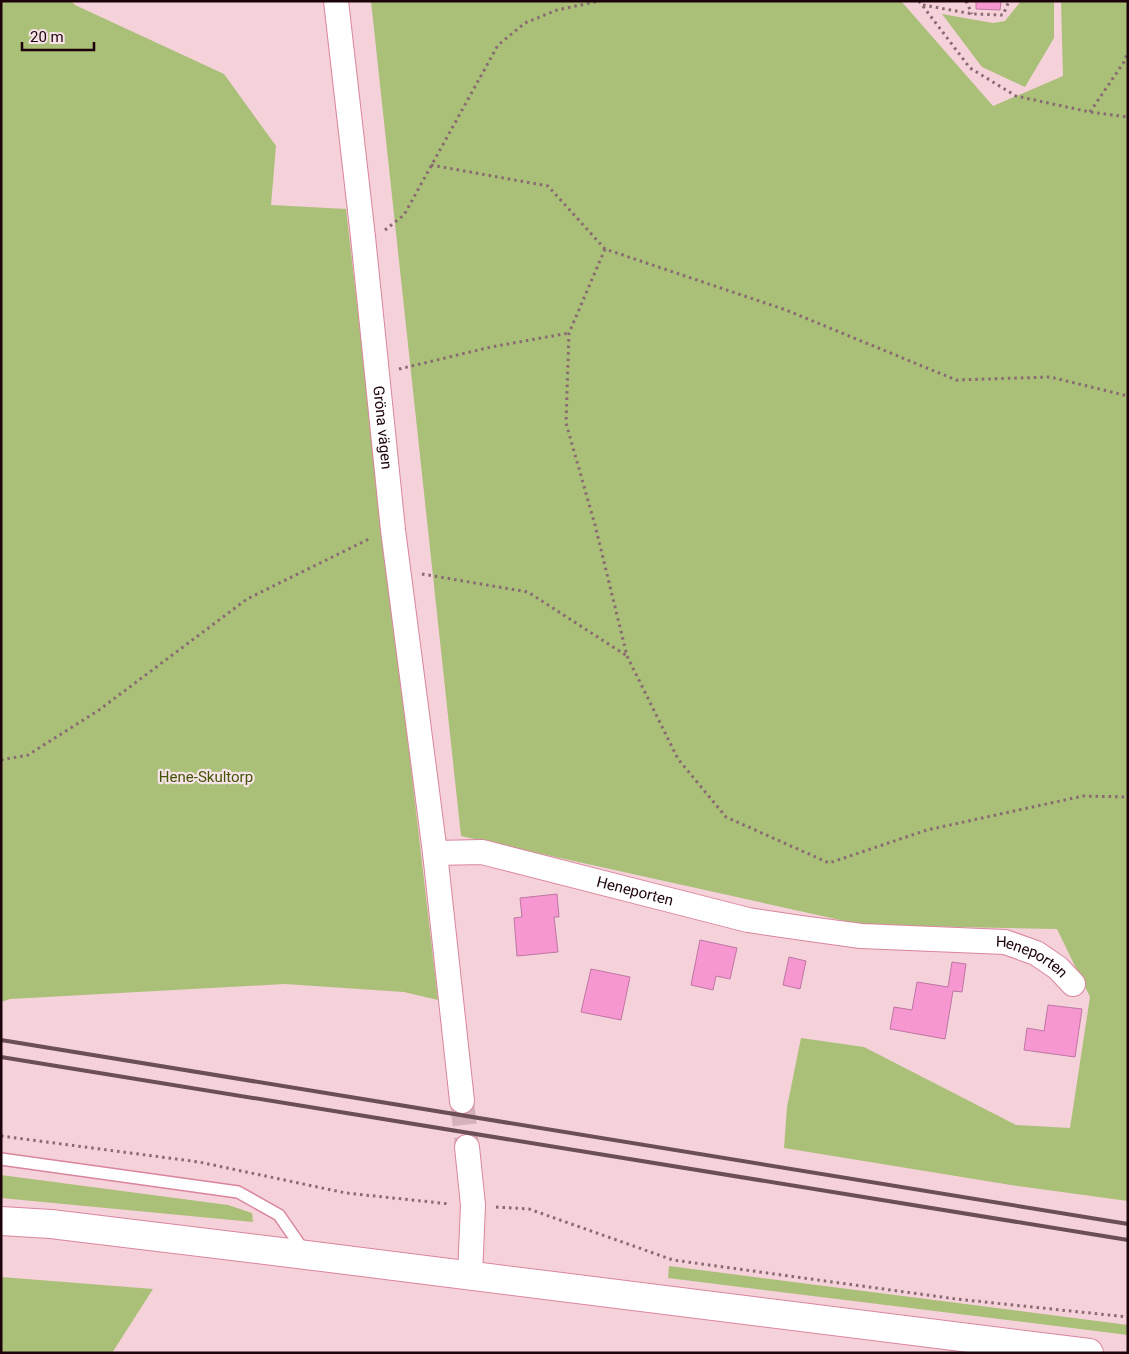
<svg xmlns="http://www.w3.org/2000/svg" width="1129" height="1354" font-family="Roboto,sans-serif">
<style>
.green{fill:#aabf78}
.building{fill:#f697d2;stroke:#be76a3}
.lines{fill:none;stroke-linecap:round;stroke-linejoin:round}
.street-tunnel{stroke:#d4b2ba;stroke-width:24;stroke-dasharray:24 12;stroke-linecap:butt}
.lane-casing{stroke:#da859d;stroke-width:14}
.street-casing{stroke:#da859d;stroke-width:26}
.secondary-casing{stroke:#da859d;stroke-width:30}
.path{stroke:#896a72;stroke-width:3;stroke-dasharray:2.5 4;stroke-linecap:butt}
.lane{stroke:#fff;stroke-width:11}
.street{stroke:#fff;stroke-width:24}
.secondary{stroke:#fff;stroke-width:28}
.rail{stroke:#6c4e56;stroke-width:4}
.labels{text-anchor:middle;stroke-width:4.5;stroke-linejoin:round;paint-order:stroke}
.street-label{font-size:15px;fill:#1c020a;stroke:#f6e3e7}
.park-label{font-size:15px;fill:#435405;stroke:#f6e3e7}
</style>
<rect width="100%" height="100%" fill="#f5d1d9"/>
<!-- green -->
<g class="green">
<polygon points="1,1 71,1 75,5 224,74 276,146 271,205 346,209 438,1000 404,992 285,984 10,999 1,1002"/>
<polygon points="371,1 901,1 993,106 1063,76 1061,1 1128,1 1128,1201 1011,1185 784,1148 787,1107 801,1038 864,1047 1016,1125 1070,1128 1090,997 1057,929 863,925 461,836"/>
<polygon points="1021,1 1054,1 1054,38 1025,87 982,67 942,14 993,23 1005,21"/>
<polygon points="1,1175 228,1205 252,1213 253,1222 1,1198"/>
<polygon points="669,1266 1128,1325 1128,1335 668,1278"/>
<polygon points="1,1277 153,1289 112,1353 1,1353"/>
</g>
<!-- building -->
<g class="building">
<polygon points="976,1 1001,1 1000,10 976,9"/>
<polygon points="557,894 559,917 554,917 558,952 517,956 514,918 522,917 520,898"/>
<polygon points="700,940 737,948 730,979 716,976 713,990 691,985"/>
<polygon points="789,957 806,961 800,989 783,985"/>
<polygon points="952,962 966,964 962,992 953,991 945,1039 890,1029 894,1007 912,1010 917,982 948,987"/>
<polygon points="591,969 630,977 621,1020 581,1012"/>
<polygon points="1048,1005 1082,1009 1075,1057 1024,1050 1027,1028 1044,1031"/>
</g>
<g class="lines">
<!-- street-tunnel -->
<polyline class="street-tunnel" points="462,1101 467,1147"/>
<!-- lane casing -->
<g class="lane-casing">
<polyline id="lane" points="1,1159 238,1192 279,1215 304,1251"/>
</g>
<!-- street casing -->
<g class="street-casing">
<g id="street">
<path id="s1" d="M 336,1 L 363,237 L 393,530 L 435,853 L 462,1101"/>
<path id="s2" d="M 435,853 L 482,852 L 748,920 L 802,928 L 861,936 L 1005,942 L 1036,953 L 1058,968 L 1073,984"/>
<polyline points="467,1147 473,1205 470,1276"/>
</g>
</g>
<!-- secondary casing -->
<g class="secondary-casing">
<polyline id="secondary" points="1,1221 51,1224 306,1255 1089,1353"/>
</g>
<!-- path -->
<g class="path">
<polyline points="919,1 970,68 1016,96 1090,112 1128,117"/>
<polyline points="966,1 972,14"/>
<polyline points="923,5 973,14 1003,15 1009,1"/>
<polyline points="1090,112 1124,62 1128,51"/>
<polyline points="431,165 548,186 605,249 786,310 956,380 1050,377 1128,396"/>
<polyline points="385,230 404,215 498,45 525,23 557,10 599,1"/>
<polyline points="605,249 569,333 566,423 595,525 627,656 678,759 726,817 829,863 927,830 1083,796 1128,797"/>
<polyline points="399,369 491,347 569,333"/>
<polyline points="422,574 528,592 627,656"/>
<polyline points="1,760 28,755 99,710 247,599 371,538"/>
<polyline points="1,1136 199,1162 346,1193 450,1204"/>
<polyline points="496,1207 529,1209 673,1260 956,1299 1128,1317"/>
</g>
<!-- lane -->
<use href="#lane" class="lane"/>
<!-- street -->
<use href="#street" class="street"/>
<!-- secondary -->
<use href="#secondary" class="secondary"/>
<!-- rail -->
<g class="rail">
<polyline points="1,1040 1128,1224"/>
<polyline points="1,1057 1128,1240"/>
</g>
</g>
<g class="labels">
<!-- street labels -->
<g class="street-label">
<text dy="5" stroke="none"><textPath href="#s1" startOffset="429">Gröna vägen</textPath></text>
<text dy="5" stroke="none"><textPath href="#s2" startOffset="205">Heneporten</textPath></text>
<text dy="5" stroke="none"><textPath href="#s2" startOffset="610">Heneporten</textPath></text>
</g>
<!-- park labels -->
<g class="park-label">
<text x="206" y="782">Hene-Skultorp</text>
</g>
</g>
<!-- border -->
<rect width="1129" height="1354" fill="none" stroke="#1c020a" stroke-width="5"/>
<!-- scale -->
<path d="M22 42v8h72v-8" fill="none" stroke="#1c020a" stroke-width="2.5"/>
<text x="30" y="42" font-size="15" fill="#1c020a" stroke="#f6e3e7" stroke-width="4" paint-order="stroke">20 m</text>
</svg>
